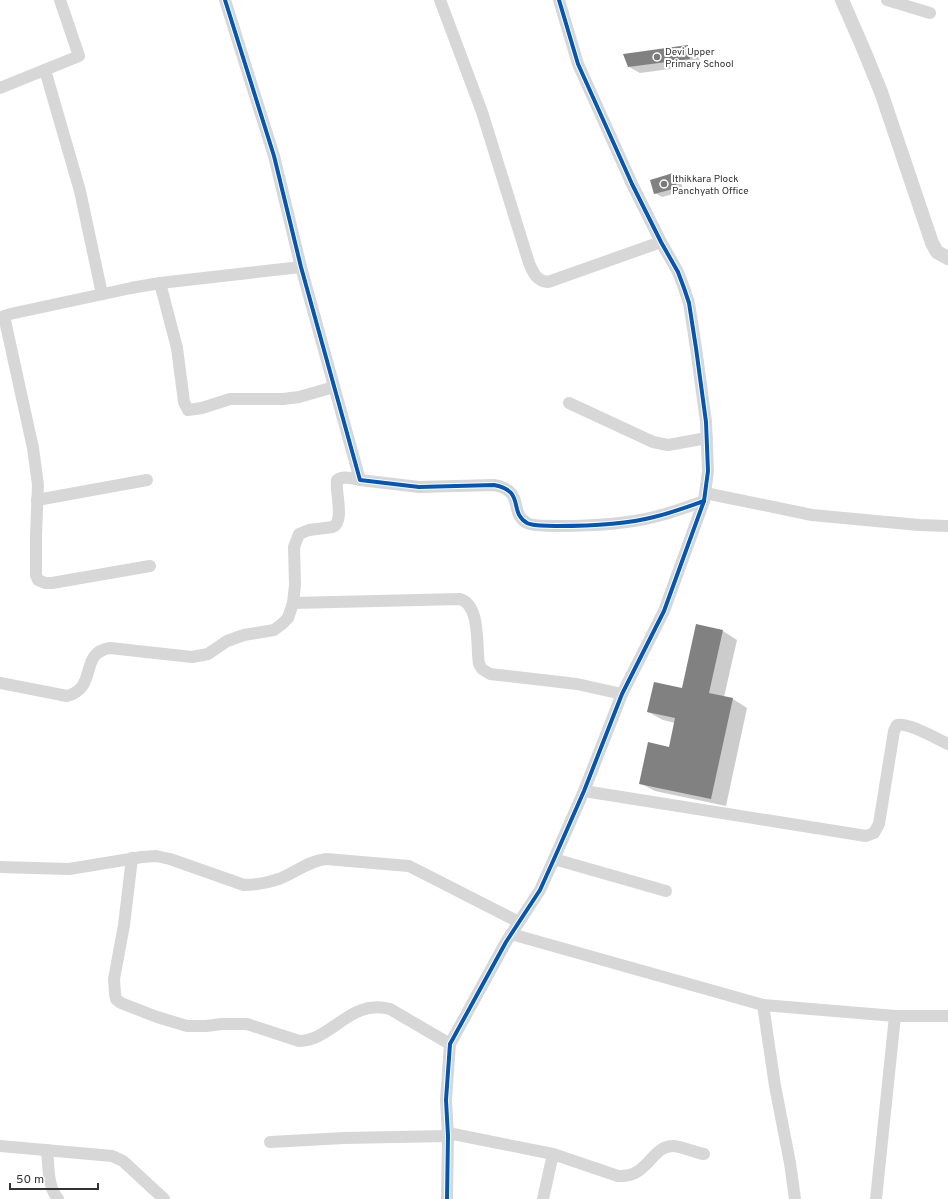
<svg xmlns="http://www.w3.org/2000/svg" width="948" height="1199" font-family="Overpass,sans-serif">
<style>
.shadow{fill:#0003}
.building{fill:#818181}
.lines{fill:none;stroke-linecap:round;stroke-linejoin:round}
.minor{stroke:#d7d7d7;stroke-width:12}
.tertiary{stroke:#d7d7d7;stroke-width:14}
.cycleway-casing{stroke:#fff;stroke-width:6}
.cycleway{stroke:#0057b8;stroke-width:4}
.poi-dot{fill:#7a7a7a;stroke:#fff;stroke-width:1.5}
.labels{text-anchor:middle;stroke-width:4;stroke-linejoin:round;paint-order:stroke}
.poi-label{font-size:10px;fill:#333;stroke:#fff;text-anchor:start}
</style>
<rect width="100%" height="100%" fill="#fff"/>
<!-- shadow -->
<g class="shadow">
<polygon points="688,46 699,53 700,65 640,73 629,67"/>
<polygon points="672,174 679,178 684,191 662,197 655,193"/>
<polygon points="723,631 737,640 724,697 733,699 747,708 726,806 655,791 640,783 670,748 675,723 663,720 648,712 682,689"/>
</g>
<!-- building -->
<g class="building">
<polygon points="688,45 690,59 628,67 623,54"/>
<polygon points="673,173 677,188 654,194 650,180"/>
<polygon points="696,624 723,630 709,693 733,698 711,799 639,784 648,742 669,747 675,718 647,712 654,682 682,688"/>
</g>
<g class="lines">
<!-- minor -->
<g class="minor">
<path d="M 225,0 L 274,156 L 301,267 L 360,480 L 419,487 L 494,485 C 526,491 508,512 527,523 C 535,527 548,525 557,526 C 589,526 623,525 654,517 C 671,513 687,507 704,501"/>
<path d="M 440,0 L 482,112 L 529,263 C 533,272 536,281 548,282 L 661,242"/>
<polyline points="887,0 930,13"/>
<polyline points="45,70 80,191 102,294"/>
<polyline points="0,88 79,56 60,0"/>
<polyline points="160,283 177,348 184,402 188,410 202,408 230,399 283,399 299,397 334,387"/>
<polyline points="4,316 33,448 38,485 36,536 36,575 38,580 45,583 52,583 150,566"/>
<polyline points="0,318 10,314 131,288 160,283 301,267"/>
<polyline points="569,403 653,442 668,445 707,438"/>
<polyline points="705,493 812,515 919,525 948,526"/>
<polyline points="37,500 147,480"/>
<path d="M 293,603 L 460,599 C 481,605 476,647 479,664 L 482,669 L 490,674 L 577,684 L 622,694"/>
<path d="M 0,683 L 67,696 C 99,687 78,653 110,648 L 192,657 L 208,654 L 227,641 L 244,635 L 274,630 L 282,624 L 288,618 L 293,603 L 295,585 L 294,547 L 299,534 L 309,530 L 333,527 C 345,521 335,492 337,480 C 343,475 353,479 360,480"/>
<path d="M 584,791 L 866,836 L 874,833 L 879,824 L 894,731 L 897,725 C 908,722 937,739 948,744"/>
<path d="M 132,858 L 124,925 L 114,979 L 115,994 L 116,999 L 121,1003 L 157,1017 L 187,1026 L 206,1026 L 222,1024 L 247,1024 L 299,1041 C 333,1040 350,998 390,1009 L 450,1044"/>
<polyline points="554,859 666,891"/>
<path d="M 0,867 L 69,869 L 142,857 L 156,856 L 170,859 L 244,885 C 256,885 267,883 279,879 C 295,873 308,861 326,859 L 409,866 L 519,922"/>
<polyline points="511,934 763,1005 895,1016 948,1016"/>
<polyline points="763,1005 775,1086 790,1163 795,1199"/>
<path d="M 448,1133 L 553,1154 L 618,1176 C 649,1178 651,1145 674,1146 C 683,1147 694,1152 704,1154"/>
<polyline points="270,1142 344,1138 448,1136"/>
<polyline points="0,1146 112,1156 123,1161 164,1199"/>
<path d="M 47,1150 C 49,1166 47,1186 58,1199"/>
<polyline points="447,1199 448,1136 446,1100 450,1044 506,942 540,890 554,859 584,791 622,694 664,611 704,501 708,471 706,422 696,348 689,303 684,288 678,272 661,242 632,184 578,64 559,0"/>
<polyline points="543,1199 553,1154"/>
<polyline points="876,1199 895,1016"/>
</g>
<!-- tertiary -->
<polyline class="tertiary" points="842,0 863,48 881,92 932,243 937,252 948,258"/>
<!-- cycleway casing -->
<g class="cycleway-casing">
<g id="cycleway">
<path d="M 225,0 L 274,156 L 301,267 L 360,480 L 419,487 L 494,485 C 526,491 508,512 527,523 C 535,527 548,525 557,526 C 589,526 623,525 654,517 C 671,513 687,507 704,501"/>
<polyline points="447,1199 448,1136 446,1100 450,1044 506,942 540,890 554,859 584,791 622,694 664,611 704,501 708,471 706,422 696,348 689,303 684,288 678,272 661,242 632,184 578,64 559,0"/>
</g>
</g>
<!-- cycleway -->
<use href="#cycleway" class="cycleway"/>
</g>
<!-- markers -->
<g class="poi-dot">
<circle cx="657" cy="57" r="4"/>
<circle cx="664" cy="184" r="4"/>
</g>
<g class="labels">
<!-- poi labels -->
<g class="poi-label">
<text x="665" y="55">Devi Upper<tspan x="665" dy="12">Primary School</tspan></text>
<text x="672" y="182">Ithikkara Plock<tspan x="672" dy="12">Panchyath Office</tspan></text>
</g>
</g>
<!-- scale -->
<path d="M10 1183v6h88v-6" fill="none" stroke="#333333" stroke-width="2"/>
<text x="16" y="1183" font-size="12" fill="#333333" stroke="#ffffff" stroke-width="3" paint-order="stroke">50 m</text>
</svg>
